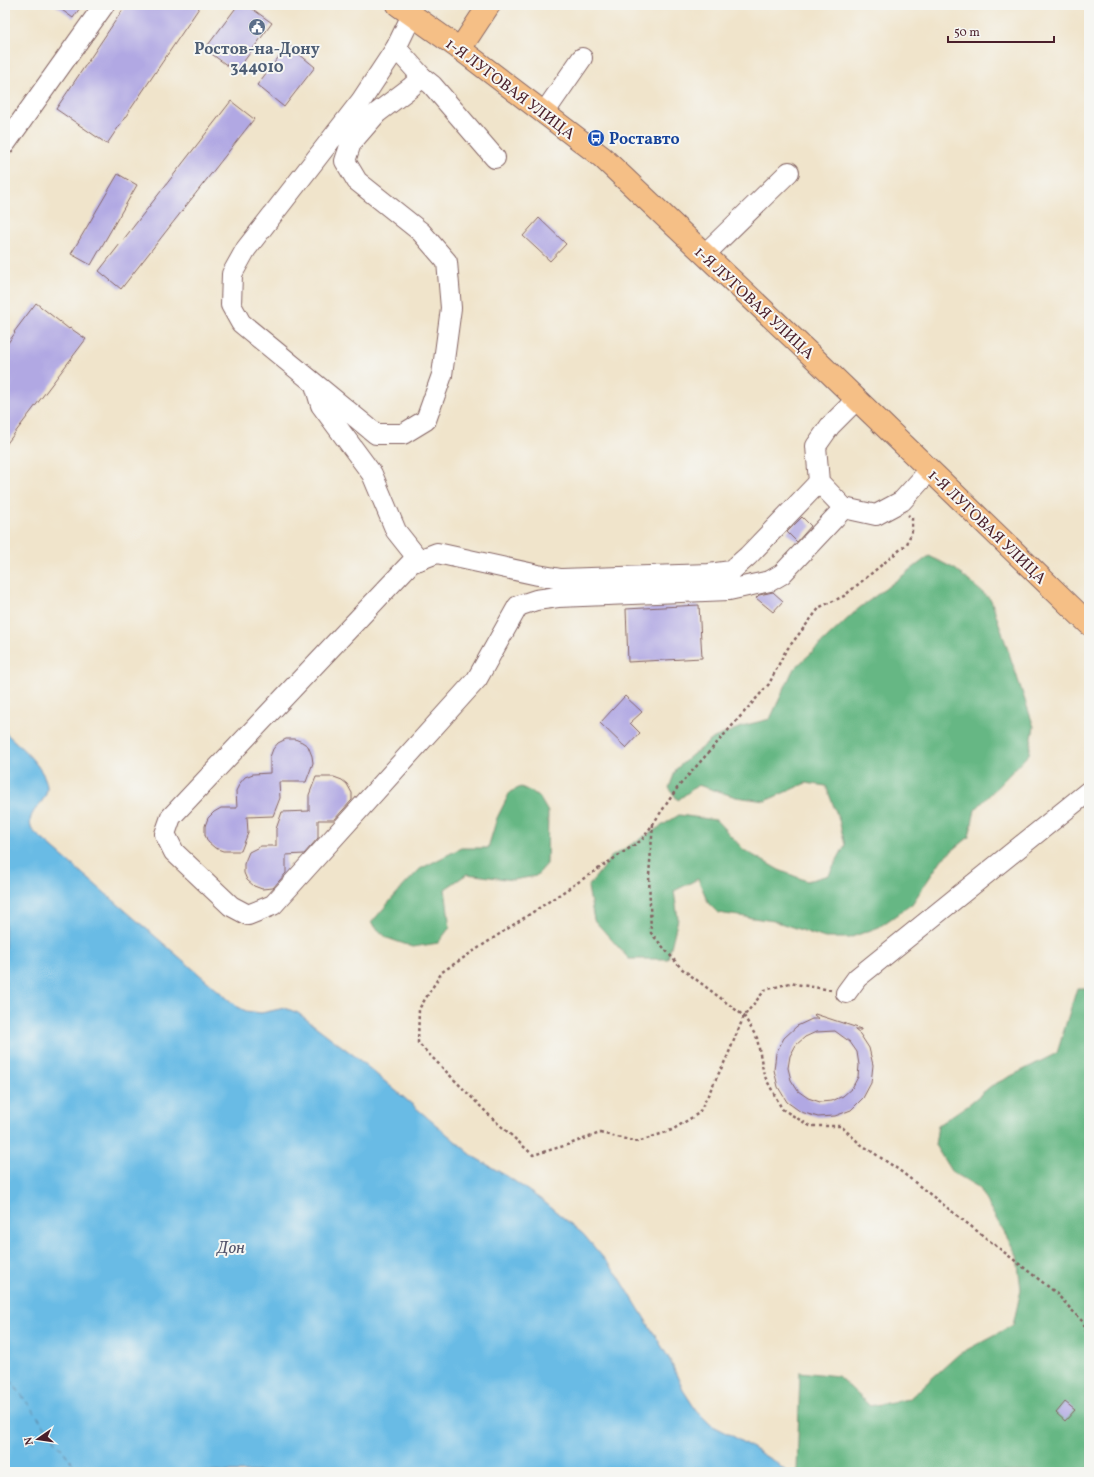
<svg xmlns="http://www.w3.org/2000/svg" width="1094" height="1477" font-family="Vollkorn,serif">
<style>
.forest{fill:#66b784;stroke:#586b58}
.water{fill:#69bbe5;stroke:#5a6d88}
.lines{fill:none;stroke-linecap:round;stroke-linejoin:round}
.ferry{stroke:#55566c;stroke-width:1;stroke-dasharray:5 4;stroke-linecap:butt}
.building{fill:#b1a8e3;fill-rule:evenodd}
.minor-casing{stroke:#846463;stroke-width:22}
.major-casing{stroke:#846463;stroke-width:24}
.path{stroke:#846463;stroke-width:2.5;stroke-dasharray:3 3;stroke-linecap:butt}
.minor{stroke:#fff;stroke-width:20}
.major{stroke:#f5bf86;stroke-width:22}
.labels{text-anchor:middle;stroke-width:4;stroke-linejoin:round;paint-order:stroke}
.service-label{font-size:16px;font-weight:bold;fill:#4e5e75;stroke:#f6f6f2}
.street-label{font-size:16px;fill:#4a1f2b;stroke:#f6f6f2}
.transit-label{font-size:16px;font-weight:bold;fill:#164399;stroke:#f6f6f2;text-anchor:start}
.water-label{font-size:17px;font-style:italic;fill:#55566c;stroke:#f6f6f2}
</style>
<rect width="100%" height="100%" fill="#f6f6f2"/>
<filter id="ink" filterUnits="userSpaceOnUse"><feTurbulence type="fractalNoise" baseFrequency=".025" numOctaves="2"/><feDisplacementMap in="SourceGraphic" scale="8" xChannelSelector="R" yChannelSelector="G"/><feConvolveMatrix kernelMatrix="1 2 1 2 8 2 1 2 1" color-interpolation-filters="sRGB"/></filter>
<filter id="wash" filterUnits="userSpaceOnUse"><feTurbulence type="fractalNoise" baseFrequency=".012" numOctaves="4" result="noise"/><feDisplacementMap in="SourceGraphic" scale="16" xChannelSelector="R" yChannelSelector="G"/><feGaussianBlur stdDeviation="0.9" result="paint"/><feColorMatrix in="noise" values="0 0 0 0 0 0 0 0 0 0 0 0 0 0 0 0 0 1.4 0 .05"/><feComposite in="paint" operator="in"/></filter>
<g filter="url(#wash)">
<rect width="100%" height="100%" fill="#f0e4cb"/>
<!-- forest -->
<g class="forest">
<polygon points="929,556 955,569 991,600 1034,727 1029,754 975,810 969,837 942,859 912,904 879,927 849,938 825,938 774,921 718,913 709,904 698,879 674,891 678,919 668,959 629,959 594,920 588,887 611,857 679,815 716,820 744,850 779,870 807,881 829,875 845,845 839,820 826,786 806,783 765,801 736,797 698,785 678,800 669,788 676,769 692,755 714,738 746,725 770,719 793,670 858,609"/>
<polygon points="521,787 538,795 548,812 547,864 536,876 513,880 467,874 445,889 450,927 438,943 413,947 387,938 371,923 397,893 420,869 461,848 488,848 497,818 510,792"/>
<polygon points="1077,988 1089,988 1089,1472 797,1472 800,1372 838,1376 870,1406 909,1399 959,1354 1013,1325 1021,1290 1017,1255 978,1187 951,1171 935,1145 938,1125 969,1104 991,1086 1057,1053"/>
</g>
<!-- water -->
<path class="water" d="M 5,732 C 18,745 46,768 47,787 C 48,805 22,811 33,831 L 236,1006 L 246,1011 L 261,1013 L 285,1008 L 298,1013 L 356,1057 L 474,1157 L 510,1178 L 543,1201 L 583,1234 L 618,1275 L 670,1360 L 683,1390 L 696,1410 L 711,1425 L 731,1435 L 775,1462 L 787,1472 L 5,1472 Z"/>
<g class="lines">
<!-- ferry -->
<polyline class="ferry" points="5,1373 79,1472"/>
</g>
<g id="blocks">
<!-- building -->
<g class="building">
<polygon points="55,5 82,5 73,18"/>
<polygon points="126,5 201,5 107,144 56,109"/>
<polygon points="238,5 247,5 272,23 236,72 205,49"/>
<polygon points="288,45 315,67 284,107 257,85"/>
<polygon points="231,101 254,119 121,289 99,271"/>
<polygon points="118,174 137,185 91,265 71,254"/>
<polygon points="539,218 566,244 550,261 523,236"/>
<polygon points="36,303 69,329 70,328 86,339 5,446 5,347 15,333 14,332"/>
<polygon points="802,517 811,526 797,542 787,532"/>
<polygon points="773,592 783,601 773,612 756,598 759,595"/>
<polygon points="699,605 702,658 628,662 626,609"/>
<polygon points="625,696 642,712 630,723 640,733 626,748 600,723"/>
<polygon points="286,739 295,739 302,742 308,746 312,756 313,763 306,782 279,782 280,798 273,816 247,817 248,833 241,851 223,851 215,848 208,842 205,835 205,826 208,818 214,812 221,808 237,808 236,791 240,783 245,777 253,774 270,773 270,757 273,749 278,743"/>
<polygon points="316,777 334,777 342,780 347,784 352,793 352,800 334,820 318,820 318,838 304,854 286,855 286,873 273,888 262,889 254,886 247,880 244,873 244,864 249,852 261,846 276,846 276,829 282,812 309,811 309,795"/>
<path d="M 815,1014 L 861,1029 L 861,1030 L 855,1030 L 860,1034 L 869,1048 L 873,1065 L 871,1083 L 863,1098 L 851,1110 L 835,1116 L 818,1117 L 801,1112 L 787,1102 L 778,1087 L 774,1070 L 776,1053 L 784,1038 L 797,1026 L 812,1019 L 819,1019 L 814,1015 ZM 835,1031 L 850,1042 L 857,1052 L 859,1065 L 858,1077 L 852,1088 L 843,1096 L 832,1101 L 820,1102 L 808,1098 L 798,1091 L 791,1080 L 788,1068 L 790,1056 L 796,1045 L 805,1037 L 816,1032 Z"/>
<polygon points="1065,1402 1075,1410 1065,1421 1056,1413"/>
</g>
</g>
</g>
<g filter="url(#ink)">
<use href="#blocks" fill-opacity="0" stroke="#846463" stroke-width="1"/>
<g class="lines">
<!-- minor casing -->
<g class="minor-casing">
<g id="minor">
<polyline points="412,15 396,48 361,101 246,249 232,274 231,305 241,323 376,434 403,434 426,420 442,375 451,308 447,262 421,232 357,181 345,161 351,143 377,113 410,88 422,77"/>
<polyline points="396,48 422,77 432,85 495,158"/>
<polyline points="544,113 582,58"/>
<polyline points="5,144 104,5"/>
<polyline points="705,254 789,172"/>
<polyline points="315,385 321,405 372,474 396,531 419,560"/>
<polyline points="857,399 830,426 816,446 819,482 844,508 876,515 902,501 930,470"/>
<polyline points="819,482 748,556 731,571 709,574 561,579 538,575 437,553 411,563 171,817 165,834 174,852 231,906 248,915 273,905 477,679 518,606 536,600 558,597 729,590 770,581 782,574 844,508"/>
<polyline points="846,993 857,978 1089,791"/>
</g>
</g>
<!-- major casing -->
<g class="major-casing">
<g id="major">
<polyline points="398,5 460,49 602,157 811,355 1089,624"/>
<polyline points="460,49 489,5"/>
</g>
</g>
<!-- path -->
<g class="path">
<polyline points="653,824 649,875 651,933 681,968 744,1016 757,1038 764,1075 782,1109 810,1126 841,1126 859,1143 899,1170 1055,1292 1083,1322 1089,1340"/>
<polyline points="831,990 790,983 765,990 744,1016 727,1057 699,1113 672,1130 638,1142 600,1133 567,1145 533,1155 492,1118 418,1043 419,1009 442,972 642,840 678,787 769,684 785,652 820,607 844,596 907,544 912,531 912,518 908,515"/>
</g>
<!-- minor -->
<use href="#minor" class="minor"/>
<!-- major -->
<use href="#major" class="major"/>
</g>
</g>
<!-- icons -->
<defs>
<g id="civic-disc" transform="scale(0.9)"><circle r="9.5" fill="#5c6f8a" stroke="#f6f6f2"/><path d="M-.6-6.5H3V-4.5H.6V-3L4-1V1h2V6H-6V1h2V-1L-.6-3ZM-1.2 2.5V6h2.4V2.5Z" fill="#fff"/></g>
<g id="bus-disc" transform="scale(0.9)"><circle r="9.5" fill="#1a4fb4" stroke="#f6f6f2"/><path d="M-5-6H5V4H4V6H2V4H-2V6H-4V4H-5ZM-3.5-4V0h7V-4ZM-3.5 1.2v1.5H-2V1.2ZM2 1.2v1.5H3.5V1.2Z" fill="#fff"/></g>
</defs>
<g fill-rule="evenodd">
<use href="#civic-disc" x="257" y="27"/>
<use href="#bus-disc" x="596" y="138"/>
</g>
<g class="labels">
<!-- service labels -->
<g class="service-label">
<text x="257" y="54">Ростов-на-Дону<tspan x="257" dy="18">344010</tspan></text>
</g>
<!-- street labels -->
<g class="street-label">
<text transform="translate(511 88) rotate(37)" y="6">1-Я ЛУГОВАЯ УЛИЦА</text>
<text transform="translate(755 302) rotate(43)" y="6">1-Я ЛУГОВАЯ УЛИЦА</text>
<text transform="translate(988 526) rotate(44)" y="6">1-Я ЛУГОВАЯ УЛИЦА</text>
</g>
<!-- transit labels -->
<g class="transit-label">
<text x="609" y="144">Роставто</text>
</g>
<!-- water labels -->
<g class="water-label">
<text x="231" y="1253">Дон</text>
</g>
</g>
<!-- margin -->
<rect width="1094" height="1477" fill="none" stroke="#f6f6f2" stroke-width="20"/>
<!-- north arrow -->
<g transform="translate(38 1439) rotate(257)" stroke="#f6f6f2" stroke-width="3" paint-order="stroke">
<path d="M0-3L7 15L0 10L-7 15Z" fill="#4a1f2b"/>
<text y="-6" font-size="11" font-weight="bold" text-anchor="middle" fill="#4a1f2b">N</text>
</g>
<!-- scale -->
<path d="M948 36v6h106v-6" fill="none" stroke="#4a1f2b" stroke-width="2"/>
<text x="954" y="36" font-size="12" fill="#4a1f2b" stroke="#f6f6f2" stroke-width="3" paint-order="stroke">50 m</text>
</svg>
